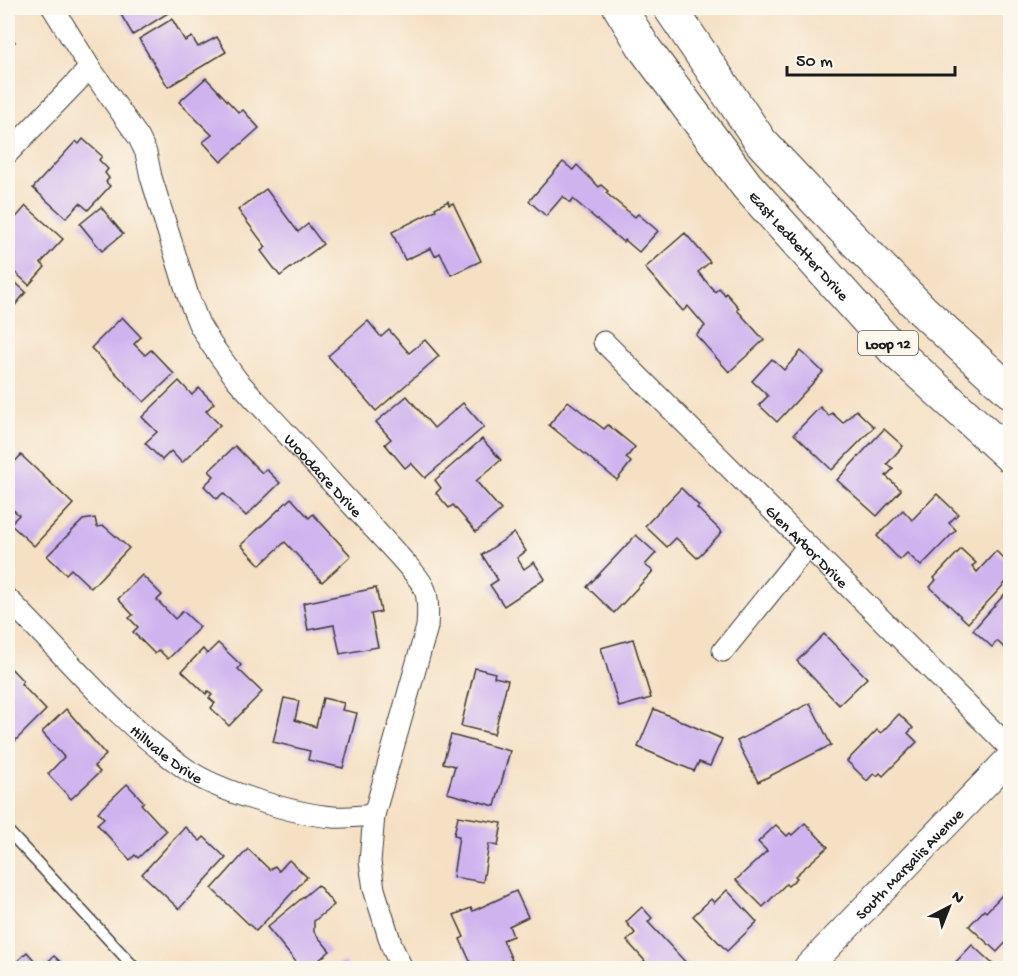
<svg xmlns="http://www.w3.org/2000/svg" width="1018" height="976" font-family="'Gochi Hand',sans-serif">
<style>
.building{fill:#cfb3ef}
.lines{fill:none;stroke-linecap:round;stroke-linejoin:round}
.service-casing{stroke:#3d3935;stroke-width:13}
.minor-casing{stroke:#3d3935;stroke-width:23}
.tertiary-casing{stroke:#3d3935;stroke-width:29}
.primary-casing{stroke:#3d3935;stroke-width:35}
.service{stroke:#fff;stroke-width:10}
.minor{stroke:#fff;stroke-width:21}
.tertiary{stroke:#fff;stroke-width:27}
.primary{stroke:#fff;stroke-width:33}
.labels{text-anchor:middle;stroke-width:4.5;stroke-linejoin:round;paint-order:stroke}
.shield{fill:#fbf7ec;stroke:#5f5e5a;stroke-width:1.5}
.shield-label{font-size:15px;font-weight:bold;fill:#1c1c1c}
.street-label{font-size:16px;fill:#1c1c1c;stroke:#fbf7ec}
</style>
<rect width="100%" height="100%" fill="#fbf7ec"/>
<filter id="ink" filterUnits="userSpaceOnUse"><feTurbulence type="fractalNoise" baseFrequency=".0167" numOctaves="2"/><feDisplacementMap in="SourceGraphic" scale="12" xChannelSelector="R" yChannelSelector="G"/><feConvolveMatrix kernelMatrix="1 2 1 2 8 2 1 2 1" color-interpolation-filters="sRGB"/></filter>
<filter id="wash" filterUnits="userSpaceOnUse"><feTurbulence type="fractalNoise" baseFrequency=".008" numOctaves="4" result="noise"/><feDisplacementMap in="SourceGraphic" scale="24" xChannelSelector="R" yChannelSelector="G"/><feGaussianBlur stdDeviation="1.35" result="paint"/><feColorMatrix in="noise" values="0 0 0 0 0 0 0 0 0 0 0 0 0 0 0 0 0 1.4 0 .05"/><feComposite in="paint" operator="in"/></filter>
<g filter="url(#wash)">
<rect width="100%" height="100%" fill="#f5e0c4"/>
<g id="blocks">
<!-- building -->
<g class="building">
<polygon points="117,8 176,8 133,35"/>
<polygon points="172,19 185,41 192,37 198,47 217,37 226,52 168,87 139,39"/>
<polygon points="8,33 15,42 8,49"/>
<polygon points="206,78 239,113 243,110 259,128 221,162 203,142 212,135 179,102"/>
<polygon points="83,139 102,156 99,160 108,169 105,173 109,178 106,182 110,186 88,210 80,203 66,218 33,188 76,141 79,144"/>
<polygon points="563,162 573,170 577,165 599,187 601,185 608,191 606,193 635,217 638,214 658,231 639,252 625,240 623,242 573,199 570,203 563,196 546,216 529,201"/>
<polygon points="266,189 298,232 308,224 323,244 280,276 261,251 266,247 238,210"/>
<polygon points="448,201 449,205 453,203 481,261 451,275 440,253 435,256 431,248 405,260 392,232 436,210 435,208"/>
<polygon points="26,206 63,239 41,263 45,267 29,285 8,266 8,223 11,219 13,221"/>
<polygon points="101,207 123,234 102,251 80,224"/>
<polygon points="685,233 710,262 698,272 715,292 719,288 725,295 726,293 739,308 737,310 764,340 729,372 696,335 705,326 688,306 683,311 645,268"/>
<polygon points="8,276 26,292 8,314"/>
<polygon points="122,317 141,337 134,344 145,355 151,350 174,374 144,402 91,348"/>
<polygon points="368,321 381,337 389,330 409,353 425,340 439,356 376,411 328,356"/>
<polygon points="801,351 823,372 777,422 759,405 768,396 752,381 772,359 784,370"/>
<polygon points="179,381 192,395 199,388 214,403 206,411 220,425 182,463 171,451 162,460 145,443 157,432 142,417"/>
<polygon points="407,396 434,428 463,403 484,427 425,478 411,463 405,468 385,444 391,439 376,422"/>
<polygon points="568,401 604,429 608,425 635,447 626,458 631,462 617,480 549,425"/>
<polygon points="820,407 829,416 832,413 843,423 856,410 874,427 832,470 794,434"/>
<polygon points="884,429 903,446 887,464 893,469 886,476 901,490 877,516 837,480"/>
<polygon points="482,439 501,460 476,481 501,510 476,532 453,505 449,508 436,493 441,488 435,480"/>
<polygon points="235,446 262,473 266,469 280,483 246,516 223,493 217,499 204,486 214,476 209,471"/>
<polygon points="21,455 73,504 34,546 10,524 19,515 10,507 8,509 8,469"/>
<polygon points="681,488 699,506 697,508 722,532 697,558 676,538 667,547 645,526"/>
<polygon points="937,494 958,514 949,523 956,530 921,566 907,553 900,560 877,536 903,510 912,520"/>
<polygon points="291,498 309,518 313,514 351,556 322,582 285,542 260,565 241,545"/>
<polygon points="95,518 97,527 104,526 129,548 91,588 71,569 66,574 47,556 83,520"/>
<polygon points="514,533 526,551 517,558 524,569 534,562 545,579 504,606 490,585 498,580 482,555"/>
<polygon points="636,535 656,553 645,565 653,571 614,613 587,587"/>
<polygon points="961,549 976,563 972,566 977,572 996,551 1010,565 1010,578 968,623 930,587 936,580 934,578"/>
<polygon points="142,575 162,595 157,600 175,619 183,611 200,627 168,659 159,650 155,654 133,632 138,627 129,618 133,615 118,599"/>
<polygon points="376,588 381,612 371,614 378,647 340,654 334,625 308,630 303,603"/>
<polygon points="1010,588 1010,653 997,641 992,647 973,630"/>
<polygon points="824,634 867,678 839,705 797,661"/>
<polygon points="633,639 651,698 619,707 601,648"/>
<polygon points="218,643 241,665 238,669 262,692 229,726 211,708 215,703 209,698 212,695 208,691 206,694 182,671 203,649 207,654"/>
<polygon points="8,665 23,681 21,684 46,710 8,748"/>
<polygon points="475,668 495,673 494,677 508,680 494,734 461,726"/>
<polygon points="284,698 299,701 295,720 316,727 323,698 344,703 342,710 357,713 343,768 308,760 310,751 273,742"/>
<polygon points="810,703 831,745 758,782 737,741"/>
<polygon points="66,709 106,755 94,766 100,772 71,799 48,774 64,757 42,732"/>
<polygon points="654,709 722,739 710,766 699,762 694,771 638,747"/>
<polygon points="899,714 913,728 908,733 917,742 883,776 880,773 877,776 874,773 867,781 847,761 877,730 881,733"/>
<polygon points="451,735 510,751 495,806 447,793 455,766 443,763"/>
<polygon points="127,784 144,802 141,804 166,831 138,858 135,855 130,860 97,824 104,818 98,812"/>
<polygon points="458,816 502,823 498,846 489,844 483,882 453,877 459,836 454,835"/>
<polygon points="805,823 828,847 795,876 797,878 788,886 786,884 763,907 736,880 767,851 758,842 776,825 787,836 790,833 792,835"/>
<polygon points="185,827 200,841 204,837 226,858 179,909 142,874"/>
<polygon points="248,849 270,870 275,866 279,871 289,860 307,877 256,931 212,889"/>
<polygon points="318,885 334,905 314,921 314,932 330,951 309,968 301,968 267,927"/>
<polygon points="727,890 757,922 727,951 693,916 711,899 714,903"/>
<polygon points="516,891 528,917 509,926 513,936 503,940 512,960 494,968 473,968 460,939 464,937 454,915 471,908 473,911"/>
<polygon points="1006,891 1010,896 1010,938 997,952 969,926 984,910 986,912"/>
<polygon points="642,907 652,918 648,922 691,968 642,968 639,966 645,961 627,941 635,933 626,922"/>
<polygon points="972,945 997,968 950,968"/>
<polygon points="27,952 41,968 54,956 67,968 10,968"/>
<polygon points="345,961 349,968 331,968"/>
</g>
</g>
</g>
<g filter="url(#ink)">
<use href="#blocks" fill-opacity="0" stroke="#3d3935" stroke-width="1.5"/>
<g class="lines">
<!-- service casing -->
<g class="service-casing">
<polyline id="service" points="8,831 135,968"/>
</g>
<!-- minor casing -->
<g class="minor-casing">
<g id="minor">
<path id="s1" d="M 53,8 L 90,68 L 139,138 L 146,153 L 151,177 L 189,299 L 199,324 L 211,344 L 237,380 L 400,557 C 425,586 430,586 427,627 L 374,815 L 370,862 L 374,889 L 392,947 L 402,968"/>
<polyline points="8,153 90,68"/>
<path id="s2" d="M 604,342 L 1010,748"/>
<path id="s3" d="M 8,599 C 66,656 118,722 186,769 C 217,791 294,814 333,817 C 346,818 360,816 374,815"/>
<polyline points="723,651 807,547"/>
</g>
</g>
<!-- tertiary casing -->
<g class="tertiary-casing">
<g id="tertiary">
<path id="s4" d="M 807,968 L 1010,758"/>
</g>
</g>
<!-- primary casing -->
<g class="primary-casing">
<g id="primary">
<path id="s5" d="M 620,8 L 645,49 L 747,186 L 895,351 L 1010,456"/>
<polyline points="670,8 761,142 820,205 924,312 1010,391"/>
</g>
</g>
<!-- service -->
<use href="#service" class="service"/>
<!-- minor -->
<use href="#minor" class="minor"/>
<!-- tertiary -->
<use href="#tertiary" class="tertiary"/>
<!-- primary -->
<use href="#primary" class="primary"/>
</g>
</g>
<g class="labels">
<!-- shield labels -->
<rect class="shield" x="858" y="331" width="60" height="24" rx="4.5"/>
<g class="shield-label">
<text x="888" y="348">Loop 12</text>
</g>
<!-- street labels -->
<g class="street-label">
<text dy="6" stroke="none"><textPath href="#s5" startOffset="298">East Ledbetter Drive</textPath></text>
<text dy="6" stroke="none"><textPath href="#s1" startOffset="548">Woodacre Drive</textPath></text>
<text dy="6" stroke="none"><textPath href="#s2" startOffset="288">Glen Arbor Drive</textPath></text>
<text dy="6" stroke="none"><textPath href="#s3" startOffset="222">Hillvale Drive</textPath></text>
<text dy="6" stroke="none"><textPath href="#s4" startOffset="146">South Marsalis Avenue</textPath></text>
</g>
</g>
<!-- margin -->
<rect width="1018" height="976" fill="none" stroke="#fbf7ec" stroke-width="30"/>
<!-- north arrow -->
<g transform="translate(949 907) rotate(42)" stroke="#fbf7ec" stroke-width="4.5" paint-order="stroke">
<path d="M0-4.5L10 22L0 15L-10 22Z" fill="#1c1c1c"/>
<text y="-9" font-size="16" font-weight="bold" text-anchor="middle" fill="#1c1c1c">N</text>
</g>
<!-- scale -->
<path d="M787 66v9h168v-9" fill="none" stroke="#1c1c1c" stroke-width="3"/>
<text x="796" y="66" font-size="18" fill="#1c1c1c" stroke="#fbf7ec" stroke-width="4.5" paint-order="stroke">50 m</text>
</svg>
